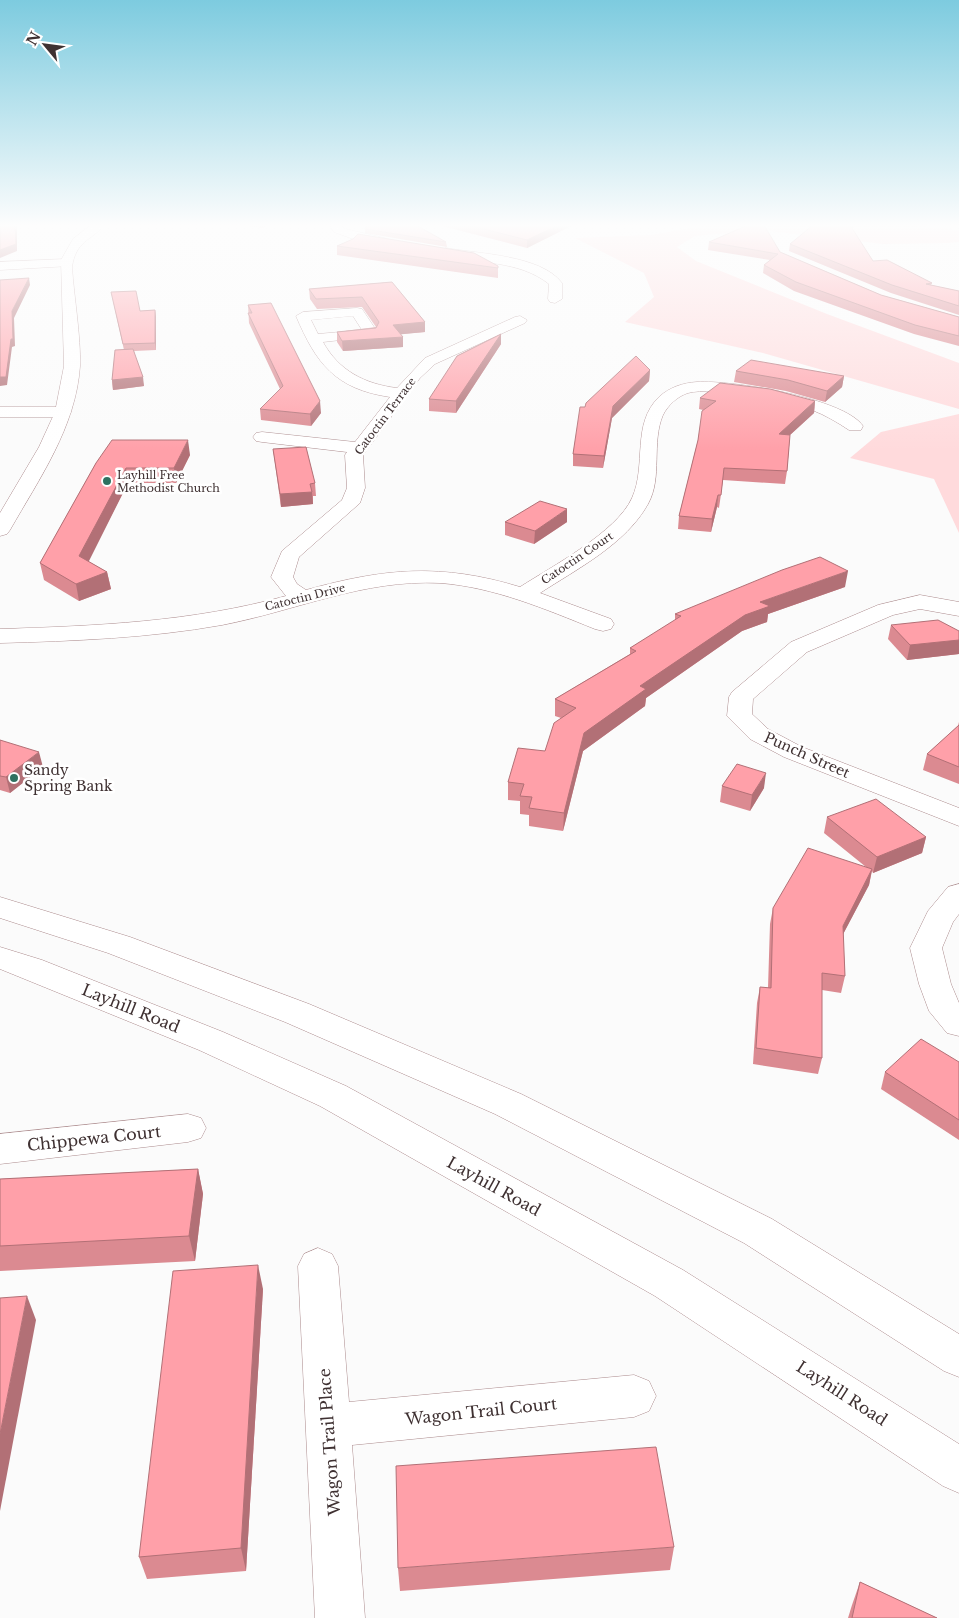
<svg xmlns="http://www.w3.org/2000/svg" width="959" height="1618" font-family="'Libre Baskerville',serif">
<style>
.green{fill:#ffdadc}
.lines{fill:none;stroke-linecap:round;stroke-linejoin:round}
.street-casing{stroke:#ac8b8d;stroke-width:1}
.secondary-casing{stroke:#ac8b8d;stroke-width:1}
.street{fill:#fff;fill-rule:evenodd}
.secondary{fill:#fff;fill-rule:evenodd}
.wall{fill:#db8a91}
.shaded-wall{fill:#b27076}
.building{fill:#ffa0a9;stroke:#b27076}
.poi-dot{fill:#2f7160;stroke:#fff;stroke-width:2}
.labels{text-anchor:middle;stroke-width:5;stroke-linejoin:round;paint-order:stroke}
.far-street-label{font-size:11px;fill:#3f3132;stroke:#fff}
.far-poi-label{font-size:11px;fill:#3f3132;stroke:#fff;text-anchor:start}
.street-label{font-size:14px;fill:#3f3132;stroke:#fff}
.poi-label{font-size:14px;fill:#3f3132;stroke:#fff;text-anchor:start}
.near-street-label{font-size:16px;fill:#3f3132;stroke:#fff}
</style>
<rect width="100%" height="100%" fill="#fbfbfb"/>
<!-- green -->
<g class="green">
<polygon points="707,225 911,225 959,230 959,242 948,243 883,244 760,230 695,236 677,247 696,261 827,314 959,363 959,409 763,353 625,322 654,297 644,273 575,238 651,235"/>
<polygon points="959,414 959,533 934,479 850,458 881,432"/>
</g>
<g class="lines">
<!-- street casing -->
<g class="street-casing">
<g id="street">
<path d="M 330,225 L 342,225 L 343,228 C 354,232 392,238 397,243 L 391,247 L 356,240 L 334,232 Z"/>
<path d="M 446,248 C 479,254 541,255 562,283 L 562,299 L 555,303 L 550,302 L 548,299 L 549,284 C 519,260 478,264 442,255 L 440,252 Z"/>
<polygon points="66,259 70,260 72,263 70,266 0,270 0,262"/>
<path d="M 357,308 L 362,309 L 378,333 L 376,336 L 323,342 C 339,371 365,384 397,388 L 425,358 L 515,317 L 520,316 L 527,320 L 525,323 L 435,364 L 420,378 L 363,455 L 365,488 L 360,503 L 299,557 L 293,577 L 297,584 L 306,590 C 385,568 441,563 520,587 C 551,567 617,532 632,498 C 647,465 631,424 659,397 C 670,387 683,383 697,382 C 731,380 844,398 863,426 L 861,430 L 849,430 C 837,422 825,415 812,410 C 788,401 713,386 688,393 C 678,396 668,405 663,415 C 651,443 663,477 648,504 C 626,544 577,569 540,593 L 611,619 L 614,624 L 611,629 L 603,631 L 595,629 C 545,609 494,587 440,583 C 364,579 295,611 222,625 C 149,638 74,641 0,643 L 0,629 C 96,626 192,622 286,596 L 271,577 L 282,551 L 342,500 L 347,488 L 345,455 L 347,452 L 262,442 L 256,441 L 253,437 L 256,433 L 262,432 L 355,442 L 390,397 C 335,389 316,363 296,316 L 303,312 ZM 353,316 L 362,330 L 318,334 L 311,320 Z"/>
<polygon points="0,407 63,407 69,409 71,412 69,415 63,417 0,417"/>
<polygon points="920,595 959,602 959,616 920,609 893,615 807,652 753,699 752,714 768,729 802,747 959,808 959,826 784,757 750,739 727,716 729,697 732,692 791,642 878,605"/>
<polygon points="959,884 959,914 953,922 942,948 951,984 959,1003 959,1036 947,1033 929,1011 919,984 910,948 928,911 948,887"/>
<polygon points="188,1114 201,1118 206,1128 201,1138 188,1142 0,1164 0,1134"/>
<polygon points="318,1248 332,1254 338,1266 349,1402 634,1375 649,1381 656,1396 649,1411 634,1417 352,1445 365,1618 315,1618 298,1266 304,1254"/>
</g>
</g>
<!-- secondary casing -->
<g class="secondary-casing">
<g id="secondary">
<path d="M 91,225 L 105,225 C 90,241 76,241 72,267 C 74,297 81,337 80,366 C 76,427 39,479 10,530 L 7,534 L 0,536 L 0,513 L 39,447 L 55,412 L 64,366 L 61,260 L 73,239 Z"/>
<polygon points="0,897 130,937 309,1004 521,1094 772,1219 959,1334 959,1377 944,1371 744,1243 495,1114 285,1022 108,953 0,918"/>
<polygon points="0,947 42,960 223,1032 346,1086 683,1270 959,1444 959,1493 943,1486 655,1296 320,1106 199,1050 0,969"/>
</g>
</g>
<!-- street -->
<use href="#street" class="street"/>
<!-- secondary -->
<use href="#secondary" class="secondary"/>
</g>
<!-- wall -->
<g class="wall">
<polygon points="243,225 269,225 262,228"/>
<polygon points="438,225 573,225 527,248"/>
<polygon points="365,229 446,242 447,247 365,233"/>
<polygon points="852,229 873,261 932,283 931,285 959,291 959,315 891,293 789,251 790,244"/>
<polygon points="709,242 780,252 881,295 959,317 959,346 914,334 794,291 763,273 764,265 770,260 708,250"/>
<polygon points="337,246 498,266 498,278 337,255"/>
<polygon points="392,282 425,322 425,332 401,334 403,347 343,351 337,342 337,332 376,327 362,307 317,309 310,299 309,289"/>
<polygon points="111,292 140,311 155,310 156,317 156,350 134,351 144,386 113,390 112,380 124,350"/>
<polygon points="248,305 321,413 311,426 261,420 260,409 280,389 249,323"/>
<polygon points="501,334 501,344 456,413 429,411 429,399"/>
<polygon points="650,370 649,381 612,418 603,468 573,466 573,454 585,407"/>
<polygon points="736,371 844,376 842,387 825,402 786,391 734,382"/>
<polygon points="700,398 815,401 814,413 790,435 787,471 785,484 723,480 719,508 717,507 711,532 678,529 679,516 698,440 703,410 699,409"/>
<polygon points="273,449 315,483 316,496 313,496 313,504 281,507"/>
<polygon points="190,455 176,483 128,483 88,561 107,572 111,589 79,601 44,580 40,563 96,463"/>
<polygon points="505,522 567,522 534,544 505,535"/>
<polygon points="845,587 768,614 767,622 742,631 646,698 645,706 583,751 563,831 529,826 529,815 520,814 520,801 508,800 508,782 545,751 561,718 555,716 555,699 630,654 630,648 675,621 675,614"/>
<polygon points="891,625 959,631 959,654 907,660 888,639"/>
<polygon points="959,722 959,784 923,770 927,754 958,726"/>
<polygon points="0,740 43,767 10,793 0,790"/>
<polygon points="722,786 764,788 750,811 720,802"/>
<polygon points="827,817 926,837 922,853 873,873 872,871 869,885 843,934 845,976 841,993 822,990 822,1058 818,1074 753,1064 757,1003 760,987 768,988 770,924 773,908 866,867 824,833"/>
<polygon points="959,1062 959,1140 881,1089 885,1072"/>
<polygon points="198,1169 203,1194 195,1261 0,1271 0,1179"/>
<polygon points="263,1289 246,1571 147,1579 139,1557"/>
<polygon points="674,1547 670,1570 400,1591 398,1568"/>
<polygon points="860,1582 937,1618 848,1618 852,1605"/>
</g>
<!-- shaded-wall -->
<g class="shaded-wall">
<polygon points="15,225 17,225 17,251 0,258 0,250"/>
<polygon points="262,225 269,225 262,228"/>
<polygon points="558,225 573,225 527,248 527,240"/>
<polygon points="849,225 856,225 848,232"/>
<polygon points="29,278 30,285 14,318 15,346 12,347 7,385 0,386 0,377 12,311"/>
<polygon points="155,310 156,317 156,350 155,343"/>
<polygon points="425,322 425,332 394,335 393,325"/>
<polygon points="501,334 501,344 456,413 456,401"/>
<polygon points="403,337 403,347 343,351 342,341"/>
<polygon points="650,370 649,381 612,418 603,468 604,456 613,406"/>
<polygon points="844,376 842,387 825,402 827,391"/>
<polygon points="143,377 144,386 113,390 112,380"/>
<polygon points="320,401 321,413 311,426 310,414"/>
<polygon points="815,401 814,413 778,446 779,434"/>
<polygon points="188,440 190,455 176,483 174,468"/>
<polygon points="126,468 128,483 83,573 79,556"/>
<polygon points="312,492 313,504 281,507 280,494"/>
<polygon points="718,495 717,507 711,532 712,519"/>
<polygon points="567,509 567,522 534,544 535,531"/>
<polygon points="848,571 845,587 768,614 767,622 742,631 646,698 645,706 583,751 563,831 564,813 584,733 640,686 760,602"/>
<polygon points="107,572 111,589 79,601 76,584"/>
<polygon points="959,640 959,654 907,660 910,645"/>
<polygon points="39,752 43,767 10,793 6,777"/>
<polygon points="766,773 764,788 750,811 752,795"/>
<polygon points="926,837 922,853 873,873 877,857"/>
<polygon points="872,869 869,885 839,942 843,926"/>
<polygon points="198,1169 203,1194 195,1261 189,1236"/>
<polygon points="258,1265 263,1289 246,1571 241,1548"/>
<polygon points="27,1296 36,1320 0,1511 0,1434"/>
</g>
<!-- building -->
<g class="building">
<polygon points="0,225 15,225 16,244 0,250"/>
<polygon points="367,225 416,225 446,242 365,229"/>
<polygon points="468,225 558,225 527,240"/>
<polygon points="748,225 764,225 780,252 881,295 959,317 959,336 915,325 796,282 764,265 778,254 709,242"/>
<polygon points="813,225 850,225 873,261 887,260 932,283 926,284 959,291 959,306 892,285 790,244"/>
<polygon points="358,234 474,253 498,266 498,268 337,246 353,239"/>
<polygon points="29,278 12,311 13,339 11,339 6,377 0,377 0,280"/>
<polygon points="392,282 425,322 393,325 403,337 342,341 337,332 376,328 379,322 362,297 316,299 309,289"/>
<polygon points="136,291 140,311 155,310 155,343 123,344 111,292"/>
<polygon points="271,303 320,401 310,414 260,409 283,386 248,313 252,313 248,305"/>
<polygon points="501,334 456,401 429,399 457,356"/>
<polygon points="133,349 143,377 112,380 115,350"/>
<polygon points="636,356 650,370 613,406 604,456 573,454 580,407 585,407 586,403"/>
<polygon points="751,360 844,376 827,391 788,380 736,371"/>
<polygon points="720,383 770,389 815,401 779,434 790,435 787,471 724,468 721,495 718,495 712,519 679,516 698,440 702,411 716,401 700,398"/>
<polygon points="112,440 188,440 174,468 126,468 79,556 107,572 76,584 40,563 96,463"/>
<polygon points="306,447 315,483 310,484 312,492 280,494 273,449"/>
<polygon points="540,501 567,509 535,531 505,522"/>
<polygon points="820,557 848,571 760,602 770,606 745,615 640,686 646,689 584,733 564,813 529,808 532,797 520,796 524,784 508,782 518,748 545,751 554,723 576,708 555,699 636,651 630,648 681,616 675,614 782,570"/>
<polygon points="938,620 959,631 959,640 910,645 891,625"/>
<polygon points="959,725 959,767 927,754"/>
<polygon points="0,740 39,752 6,777 0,776"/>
<polygon points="737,764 766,773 752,795 722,786"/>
<polygon points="876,799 926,837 877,857 827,817"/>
<polygon points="808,848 872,869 843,926 845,976 822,973 822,1058 756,1048 760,987 771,988 773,908"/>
<polygon points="921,1039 959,1062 959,1120 885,1072"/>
<polygon points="198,1169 189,1236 0,1246 0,1179"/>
<polygon points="258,1265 241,1548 139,1557 173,1271"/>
<polygon points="27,1296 0,1434 0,1298"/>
<polygon points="656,1447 674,1547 398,1568 396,1466"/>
<polygon points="860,1582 937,1618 852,1618"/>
</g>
<!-- sky -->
<linearGradient id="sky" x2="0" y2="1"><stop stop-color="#7dcbdf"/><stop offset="0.5" stop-color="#fdfdfd"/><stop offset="1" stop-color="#fdfdfd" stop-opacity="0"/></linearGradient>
<rect width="959" height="451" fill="url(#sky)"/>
<!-- markers -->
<g class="poi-dot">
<circle cx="107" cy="481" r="5"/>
<circle cx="14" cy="778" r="5"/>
</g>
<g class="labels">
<!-- far-street labels -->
<g class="far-street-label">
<text transform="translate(385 416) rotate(-53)" y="4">Catoctin Terrace</text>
<text transform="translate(577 558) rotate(-34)" y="4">Catoctin Court</text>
<text transform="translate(305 597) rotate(-14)" y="4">Catoctin Drive</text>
</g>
<!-- far-poi labels -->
<g class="far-poi-label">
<text x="117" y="479">Layhill Free<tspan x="117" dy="13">Methodist Church</tspan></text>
</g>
<!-- street labels -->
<g class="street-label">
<text transform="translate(807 755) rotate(24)" y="5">Punch Street</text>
</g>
<!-- poi labels -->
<g class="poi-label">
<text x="24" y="775">Sandy<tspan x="24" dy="16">Spring Bank</tspan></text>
</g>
<!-- near-street labels -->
<g class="near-street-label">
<text transform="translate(131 1008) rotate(22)" y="6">Layhill Road</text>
<text transform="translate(94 1138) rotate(-6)" y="6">Chippewa Court</text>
<text transform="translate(494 1186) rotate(29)" y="6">Layhill Road</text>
<text transform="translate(842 1393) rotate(33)" y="6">Layhill Road</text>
<text transform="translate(481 1411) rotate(-6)" y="6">Wagon Trail Court</text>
<text transform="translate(329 1442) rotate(-94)" y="6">Wagon Trail Place</text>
</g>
</g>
<!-- north arrow -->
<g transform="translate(45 45) rotate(299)" stroke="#ffffff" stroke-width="4" paint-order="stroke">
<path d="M0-4L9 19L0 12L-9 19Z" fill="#3f3132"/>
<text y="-8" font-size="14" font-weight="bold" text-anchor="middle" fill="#3f3132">N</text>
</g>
</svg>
